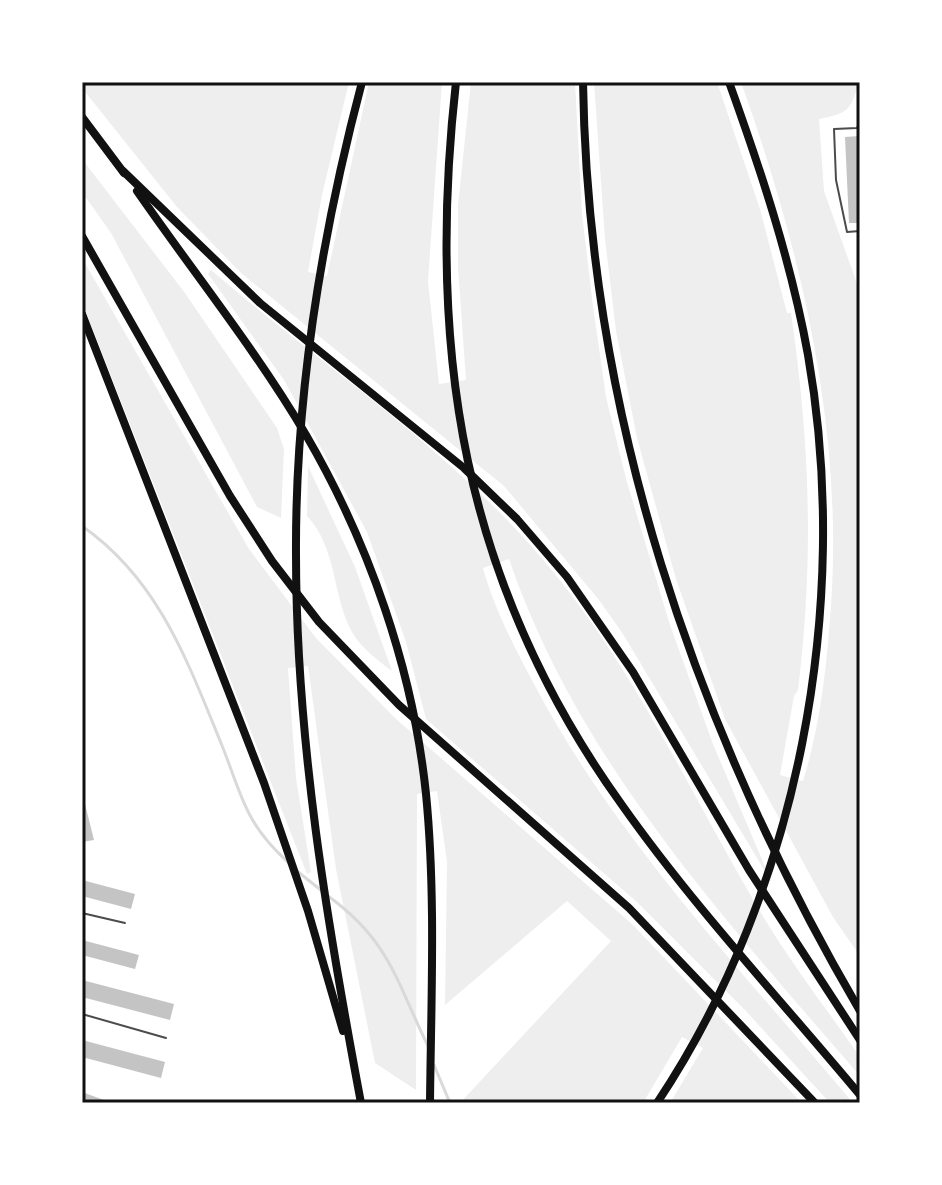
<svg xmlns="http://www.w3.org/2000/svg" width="942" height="1185" font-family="'Titillium Web',sans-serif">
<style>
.green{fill:#eee}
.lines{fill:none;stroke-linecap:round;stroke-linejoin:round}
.stream{stroke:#d9d9d9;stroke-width:3}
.building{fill:#c4c4c4}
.service{stroke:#4c4c4c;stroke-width:2}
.motorway{stroke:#111;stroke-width:8}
.neatline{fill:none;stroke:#111;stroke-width:3}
</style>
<rect width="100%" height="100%" fill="#fff"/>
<!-- green -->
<g class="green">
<polygon points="82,82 349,82 322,195 308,272 327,276 369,82 442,82 428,281 439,384 466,380 458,267 458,205 471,82 575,82 582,214 593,306 606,397 626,479 670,625 713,744 772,883 623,634 599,600 504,486 241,273 177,207 82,88"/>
<path d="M 594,82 L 717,82 L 760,209 L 787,313 L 791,313 C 810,443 814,560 798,690 L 794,696 L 780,775 L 803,781 C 818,733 825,681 829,631 C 847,443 804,259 741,82 L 859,82 C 850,111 849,113 819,119 L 824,191 L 860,292 L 860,956 L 833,917 L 725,719 L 676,579 L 637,438 L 616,331 L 605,239 Z"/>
<polygon points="82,159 185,293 277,428 284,449 281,518 257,507 111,233 82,192"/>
<polygon points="82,258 249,549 316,638 396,719 632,924 802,1103 670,1103 703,1048 682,1037 643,1103 460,1103 611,941 567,901 445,1005 447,862 437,791 417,794 416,1090 375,1063 336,869 308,666 288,668 296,778 311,872 307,874 82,302"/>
<path d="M 211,270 C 326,369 458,454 554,573 C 640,678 695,803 764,918 C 793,966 828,1011 860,1057 L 860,1076 C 724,918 578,761 509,559 L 483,568 C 494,608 514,647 534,684 C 616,840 741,969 853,1103 L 830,1103 L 744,1009 L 637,902 L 426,719 L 406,642 L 367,532 L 284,380 L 208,274 Z"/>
<path d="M 308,466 L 355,567 L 392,671 C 379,661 365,651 355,637 C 331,599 339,550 307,516 Z"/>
</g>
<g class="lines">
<!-- stream -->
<g class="stream">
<path d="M 82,526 C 158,579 187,660 221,743 C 242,795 244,823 289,863"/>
<polyline points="297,871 322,891"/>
<path d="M 328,896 C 390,941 396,981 428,1046"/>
<polyline points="434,1065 450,1103"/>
</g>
</g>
<!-- building -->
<g class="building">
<polygon points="860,136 860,223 849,223 845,137"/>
<polygon points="82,792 94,840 82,842"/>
<polygon points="82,880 135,894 131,909 82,896"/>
<polygon points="82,940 139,955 135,969 82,955"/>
<polygon points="82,980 174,1004 170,1020 82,997"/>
<polygon points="82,1040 165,1062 161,1078 82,1057"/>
<polygon points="82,1092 112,1103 82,1103"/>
</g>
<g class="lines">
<!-- service -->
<g class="service">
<polyline points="860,122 857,128 834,129 836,180 847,232 860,231"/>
<polyline points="82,913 125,923"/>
<polyline points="82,1014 166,1038"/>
</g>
<!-- motorway -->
<g class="motorway">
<path d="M 456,82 C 426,349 462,583 622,805 C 694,907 780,999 860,1095"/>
<path d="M 583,82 C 588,413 694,727 860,1011"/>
<polyline points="82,117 124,173"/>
<polyline points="123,171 260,303 464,468 517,519 567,577 633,672 749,870 860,1040"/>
<path d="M 137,191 C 193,272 256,350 306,435 C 369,543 413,669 426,794 C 436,896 431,1000 430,1103"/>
<polyline points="82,236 230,496 272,561 319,622 399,705 629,908 815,1103"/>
<polyline points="82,314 264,783 308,911 343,1031"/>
<path d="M 361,1103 C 327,922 296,740 296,555 C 295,395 321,237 362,82"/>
<path d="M 657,1103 C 799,890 852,605 808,355 C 791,261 761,171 729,82"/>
</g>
</g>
<!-- border -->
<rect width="942" height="1185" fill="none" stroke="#ffffff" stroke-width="168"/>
<rect x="84" y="84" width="774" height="1017" class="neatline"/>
</svg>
